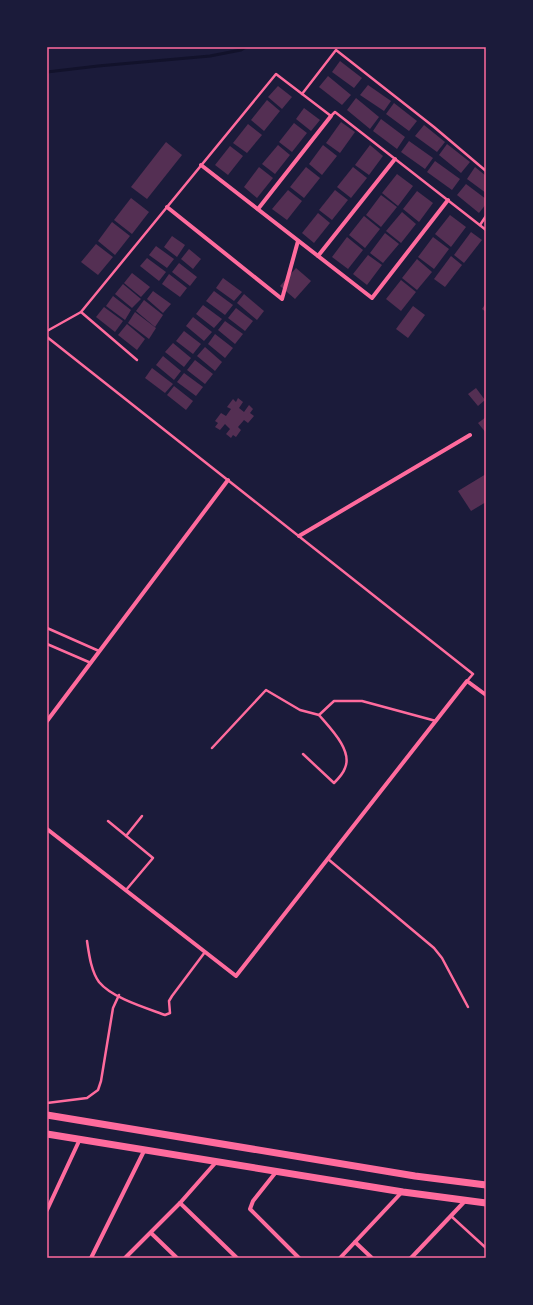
<svg xmlns="http://www.w3.org/2000/svg" width="533" height="1305" font-family="Raleway,sans-serif">
<style>
.lines{fill:none;stroke-linecap:round;stroke-linejoin:round}
.stream{stroke:#12122b;stroke-width:3}
.building{fill:#542f53}
.service{stroke:#ff6b9d;stroke-width:2.5}
.minor{stroke:#ff6b9d;stroke-width:4}
.secondary{stroke:#ff6b9d;stroke-width:7}
.neatline{fill:none;stroke:#ff6b9d;stroke-width:1.5}
</style>
<rect width="100%" height="100%" fill="#1b1b3a"/>
<g class="lines">
<!-- stream -->
<polyline class="stream" points="47,72 98,66 210,56 241,50 246,47"/>
</g>
<!-- building -->
<g class="building">
<polygon points="340,61 362,78 354,88 332,72"/>
<polygon points="328,76 351,95 342,105 319,87"/>
<polygon points="368,85 391,101 384,111 360,95"/>
<polygon points="278,86 292,97 282,109 268,97"/>
<polygon points="356,98 379,117 370,129 347,110"/>
<polygon points="267,100 280,111 264,131 251,120"/>
<polygon points="394,103 417,121 409,131 386,114"/>
<polygon points="304,108 320,120 311,131 296,119"/>
<polygon points="381,119 405,137 397,149 373,131"/>
<polygon points="341,122 355,132 340,153 326,143"/>
<polygon points="294,123 307,133 292,152 279,142"/>
<polygon points="248,124 262,135 247,153 233,143"/>
<polygon points="424,125 445,142 437,152 415,136"/>
<polygon points="409,141 433,158 425,169 401,152"/>
<polygon points="166,142 182,155 147,199 131,187"/>
<polygon points="447,144 470,162 461,173 439,155"/>
<polygon points="278,145 290,155 275,174 262,164"/>
<polygon points="323,145 337,156 322,175 309,164"/>
<polygon points="370,145 383,156 369,175 355,165"/>
<polygon points="230,146 243,156 228,175 215,165"/>
<polygon points="435,161 460,179 452,190 427,172"/>
<polygon points="259,167 273,178 257,198 244,187"/>
<polygon points="306,167 320,178 304,198 290,187"/>
<polygon points="353,167 367,178 351,198 337,187"/>
<polygon points="475,167 486,176 486,193 467,179"/>
<polygon points="397,174 413,186 398,206 382,193"/>
<polygon points="466,184 486,199 486,204 479,213 457,195"/>
<polygon points="288,190 302,201 287,220 272,209"/>
<polygon points="335,190 348,200 332,220 319,210"/>
<polygon points="417,191 433,203 419,222 403,209"/>
<polygon points="381,195 397,207 381,227 366,215"/>
<polygon points="131,198 149,212 132,234 114,220"/>
<polygon points="402,212 416,224 401,243 386,231"/>
<polygon points="318,213 330,223 314,243 302,233"/>
<polygon points="450,215 466,227 451,247 435,234"/>
<polygon points="364,216 380,229 365,248 349,235"/>
<polygon points="112,222 130,236 115,255 98,241"/>
<polygon points="471,232 482,240 464,263 454,255"/>
<polygon points="385,233 399,244 383,263 370,253"/>
<polygon points="172,236 185,245 177,257 164,247"/>
<polygon points="347,237 363,250 348,269 332,257"/>
<polygon points="433,237 449,249 434,269 418,257"/>
<polygon points="96,244 113,257 98,275 81,262"/>
<polygon points="156,246 174,259 167,268 149,255"/>
<polygon points="189,249 201,259 193,269 181,259"/>
<polygon points="368,255 382,265 367,285 353,274"/>
<polygon points="451,256 462,265 445,287 434,279"/>
<polygon points="147,258 166,272 159,281 140,266"/>
<polygon points="417,259 432,272 417,290 402,278"/>
<polygon points="179,263 197,277 190,286 172,272"/>
<polygon points="296,268 311,281 295,299 280,286"/>
<polygon points="132,273 150,287 141,297 124,283"/>
<polygon points="169,274 187,288 180,297 162,284"/>
<polygon points="223,278 242,292 234,301 216,288"/>
<polygon points="401,280 416,292 401,311 386,299"/>
<polygon points="123,284 141,299 132,308 115,294"/>
<polygon points="153,291 171,304 163,313 147,299"/>
<polygon points="214,291 233,305 225,315 206,301"/>
<polygon points="244,294 264,311 257,320 237,303"/>
<polygon points="113,296 131,310 125,320 106,306"/>
<polygon points="144,300 163,315 155,327 136,311"/>
<polygon points="486,303 486,312 482,309"/>
<polygon points="203,305 222,319 214,328 196,314"/>
<polygon points="413,306 425,315 408,338 396,329"/>
<polygon points="104,307 123,321 115,332 96,317"/>
<polygon points="236,308 253,321 245,331 228,318"/>
<polygon points="135,312 156,328 149,339 128,323"/>
<polygon points="193,317 212,332 204,341 186,326"/>
<polygon points="225,321 243,334 235,344 218,330"/>
<polygon points="127,324 145,339 137,350 118,335"/>
<polygon points="184,331 201,344 193,354 176,341"/>
<polygon points="215,334 233,348 225,358 208,344"/>
<polygon points="173,343 191,358 184,367 165,352"/>
<polygon points="205,347 222,362 215,371 197,356"/>
<polygon points="163,356 181,371 174,380 156,365"/>
<polygon points="195,360 213,374 205,384 187,370"/>
<polygon points="152,368 173,384 165,393 145,378"/>
<polygon points="184,373 203,387 196,396 177,382"/>
<polygon points="174,386 193,401 186,410 167,395"/>
<polygon points="476,388 485,400 478,406 468,394"/>
<polygon points="238,398 243,402 239,408 244,412 249,405 253,409 250,413 254,416 248,423 244,420 238,427 241,430 236,437 233,435 231,438 226,434 230,429 225,424 220,430 215,427 218,423 215,421 221,413 226,416 231,409 227,407 233,399 236,402"/>
<polygon points="486,417 486,433 478,423"/>
<polygon points="486,474 486,502 471,511 458,491"/>
</g>
<g class="lines">
<!-- service -->
<g class="service">
<polyline points="302,94 336,50 434,127 486,171"/>
<polyline points="480,225 486,216"/>
<polyline points="81,312 137,360"/>
<polyline points="47,331 81,312 276,74 331,116 335,112 486,230"/>
<polyline points="47,337 473,674 467,681"/>
<polyline points="47,628 99,651"/>
<polyline points="47,644 91,663"/>
<polyline points="212,748 266,690 300,710 319,715"/>
<path d="M 303,754 L 334,783 C 338,779 343,774 345,768 C 353,750 329,727 319,715 L 334,701 L 362,701 L 436,721"/>
<polyline points="108,821 153,858 126,890"/>
<polyline points="126,836 142,816"/>
<polyline points="328,859 434,948 442,958 468,1007"/>
<path d="M 87,941 C 89,954 91,971 99,982 C 112,998 146,1008 165,1015 L 170,1013 L 169,1001 L 172,996 L 205,952"/>
<polyline points="47,1103 87,1098 98,1090 101,1081 113,1008 119,995"/>
<polyline points="451,1216 486,1248"/>
</g>
<!-- minor -->
<g class="minor">
<polyline points="201,165 372,298 448,200"/>
<polyline points="167,207 282,299 298,241"/>
<polyline points="258,209 331,116"/>
<polyline points="318,256 395,159"/>
<polyline points="299,536 470,435"/>
<polyline points="47,721 228,480"/>
<polyline points="47,829 236,976 467,681 486,695"/>
<polyline points="276,1172 253,1201 250,1209 299,1258"/>
<polyline points="180,1203 237,1258"/>
<polyline points="47,1210 80,1139"/>
<polyline points="151,1233 177,1258"/>
<polyline points="355,1242 372,1258"/>
<polyline points="91,1258 145,1149"/>
<polyline points="125,1258 180,1203 217,1161"/>
<polyline points="340,1258 402,1192"/>
<polyline points="411,1258 465,1201"/>
</g>
<!-- secondary -->
<g class="secondary">
<polyline points="47,1115 415,1176 486,1185"/>
<polyline points="47,1134 403,1192 486,1203"/>
</g>
</g>
<!-- border -->
<rect width="533" height="1305" fill="none" stroke="#1b1b3a" stroke-width="96"/>
<rect x="48" y="48" width="437" height="1209" class="neatline"/>
</svg>
